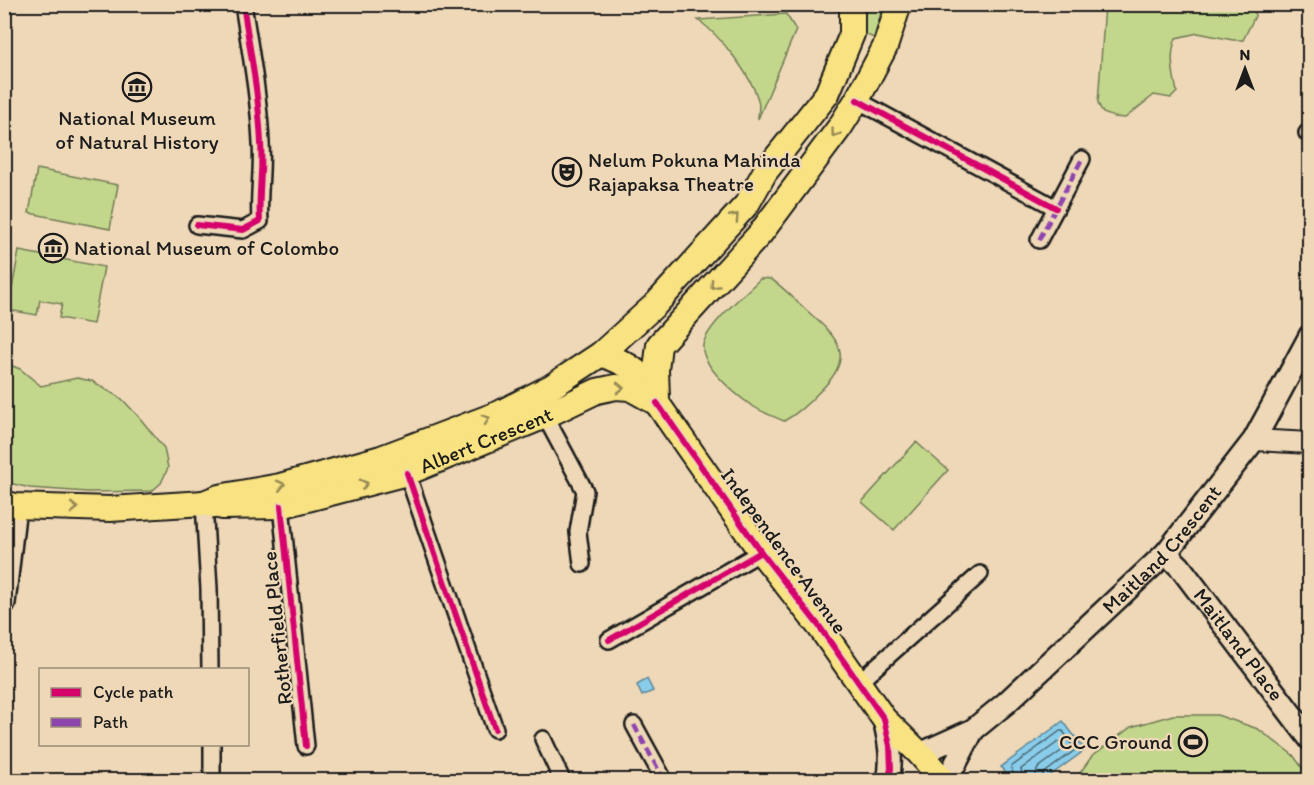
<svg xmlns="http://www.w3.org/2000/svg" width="1314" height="785" font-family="Itim,sans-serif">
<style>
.green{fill:#c3d78c;stroke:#707a54;stroke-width:1.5}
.water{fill:#89cdea;stroke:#5d8698;stroke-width:1.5}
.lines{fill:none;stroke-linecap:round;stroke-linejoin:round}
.shore{stroke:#48636e;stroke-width:1.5}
.minor-casing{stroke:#1c1c1c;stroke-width:20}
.tertiary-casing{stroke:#1c1c1c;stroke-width:24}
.secondary-casing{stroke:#1c1c1c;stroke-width:26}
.primary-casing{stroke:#1c1c1c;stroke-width:28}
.minor{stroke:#eed8b7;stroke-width:15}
.tertiary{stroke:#eed8b7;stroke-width:20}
.secondary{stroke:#eed8b7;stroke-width:21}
.primary{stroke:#f8e281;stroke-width:24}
.quiet{stroke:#8e44ad;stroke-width:4.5;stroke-dasharray:9 4.5;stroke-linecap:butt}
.cycleway-casing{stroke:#eed8b7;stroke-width:10}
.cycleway{stroke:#d6006c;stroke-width:6}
.oneway{stroke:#958954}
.labels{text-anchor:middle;stroke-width:4.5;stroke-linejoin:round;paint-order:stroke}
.poi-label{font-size:21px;fill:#1c1c1c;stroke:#eed8b7;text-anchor:start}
.street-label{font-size:21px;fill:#1c1c1c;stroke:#eed8b7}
</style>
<rect width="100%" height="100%" fill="#eed8b7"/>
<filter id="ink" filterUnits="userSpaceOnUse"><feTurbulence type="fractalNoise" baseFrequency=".0167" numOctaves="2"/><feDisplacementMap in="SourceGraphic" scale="12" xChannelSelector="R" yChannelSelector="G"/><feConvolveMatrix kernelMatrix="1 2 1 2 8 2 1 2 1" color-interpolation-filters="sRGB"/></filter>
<g filter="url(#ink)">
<!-- green -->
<g class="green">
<polygon points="863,5 883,5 874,38 862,33"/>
<path d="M 1105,5 L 1254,5 L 1255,16 L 1243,40 L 1233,40 L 1198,33 L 1176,38 C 1169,55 1173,73 1177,92 L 1171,98 L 1154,95 L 1125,118 L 1114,117 L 1103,113 L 1098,103 Z"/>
<path d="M 786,14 L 796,30 L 758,119 C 758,113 760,105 758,100 C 751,75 720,35 698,20 Z"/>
<polygon points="37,169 118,185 110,229 29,213"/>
<polygon points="19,251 104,267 93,324 59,318 62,304 40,300 37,315 8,310"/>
<path d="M 760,279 C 763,279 767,278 770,279 C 778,282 795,300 802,306 C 834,336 860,352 820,391 C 809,403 799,413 784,421 C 773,416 761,412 751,405 C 736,395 700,365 703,345 C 707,325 745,294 760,279 Z"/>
<polygon points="5,363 20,369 41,386 77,378 92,381 122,399 139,417 164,448 168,468 161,483 152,491 88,492 30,488 5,482"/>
<polygon points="916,442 948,470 894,530 862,502"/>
<polygon points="1173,715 1217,715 1258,729 1293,755 1309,777 1309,780 1075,780 1092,756 1131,727"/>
</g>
<!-- water -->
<g class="water">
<polygon points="647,679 653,691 642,696 637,685"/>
<polygon points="1063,721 1085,750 1044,780 1011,780 1001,767"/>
</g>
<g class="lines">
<!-- shore -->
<g class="shore">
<polyline points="1015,780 1011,767 1060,731 1063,731 1075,750 1043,774 1041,780"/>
<polyline points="1023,780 1021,769 1058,742 1062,742 1064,749 1038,768 1034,780"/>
</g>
<!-- minor casing -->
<g class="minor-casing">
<g id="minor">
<polyline points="857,100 1056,208"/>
<polyline points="1307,133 1310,134"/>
<path d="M 197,225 L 243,230 L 260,221 C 258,195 263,169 261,143 C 259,96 250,50 243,4"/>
<polyline points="1039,240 1082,159"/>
<polyline points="545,416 585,491 578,532 582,564"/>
<polyline points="407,473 495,729"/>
<polyline points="204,503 209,589 210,670"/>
<polyline points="281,506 306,746"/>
<polyline points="609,640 761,552"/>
<polyline points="859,682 980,574"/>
<polyline points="634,725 664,780"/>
<polyline points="543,739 562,780"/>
<polyline points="212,744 212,780"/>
</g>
</g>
<!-- tertiary casing -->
<g class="tertiary-casing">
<polyline id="tertiary" points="1254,440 1310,443"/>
</g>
<!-- secondary casing -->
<g class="secondary-casing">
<g id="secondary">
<path id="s1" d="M 1166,553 L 1180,567 L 1310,739"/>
<polyline points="4,603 15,506"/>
<path d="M 884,719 C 889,740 893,760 888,780"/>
<path id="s2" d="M 920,754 L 973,730 L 1006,703 L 1166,553 L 1254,440 L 1310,336"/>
<polyline points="947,780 973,730"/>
</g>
</g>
<!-- primary casing -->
<g class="primary-casing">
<g id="primary">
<path d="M 601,354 C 634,366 641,371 657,403 L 761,552 L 819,626 L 884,719 L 920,754 L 943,780"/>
<polyline points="657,398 656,370 659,345 760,234 840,127 857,100 885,47 899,4"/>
<path id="s3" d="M 4,503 L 15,506 L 110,509 L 204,503 L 223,507 L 281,506 L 407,473 L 545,416 L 597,391 L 616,387 L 630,388 L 657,403"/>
<polyline points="204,503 219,497 280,486 381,458 500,413 551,387 601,354 656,304 747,204 765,172 827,94 852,34 852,4"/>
</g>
</g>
<!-- minor -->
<use href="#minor" class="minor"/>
<!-- tertiary -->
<use href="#tertiary" class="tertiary"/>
<!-- secondary -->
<use href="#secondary" class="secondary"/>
<!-- primary -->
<use href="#primary" class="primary"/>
<!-- quiet -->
<g class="quiet">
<polyline points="1039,240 1082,159"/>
<polyline points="634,725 664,780"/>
</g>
<!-- cycleway casing -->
<g class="cycleway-casing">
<g id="cycleway">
<polyline points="857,100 1056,208"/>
<path d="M 197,225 L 243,230 L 260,221 C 258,195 263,169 261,143 C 259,96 250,50 243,4"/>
<polyline points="657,403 761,552 819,626 884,719 890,746 891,769 888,780"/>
<polyline points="407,473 495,729"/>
<polyline points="281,506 306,746"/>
<polyline points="609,640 761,552"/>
</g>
</g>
<!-- cycleway -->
<use href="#cycleway" class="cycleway"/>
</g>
<!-- one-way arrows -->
<defs><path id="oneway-chevron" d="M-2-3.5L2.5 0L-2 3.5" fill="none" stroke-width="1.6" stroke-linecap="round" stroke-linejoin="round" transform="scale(1.5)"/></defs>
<g class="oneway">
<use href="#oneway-chevron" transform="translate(835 133) rotate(126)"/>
<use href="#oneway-chevron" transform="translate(735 217) rotate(-48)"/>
<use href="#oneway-chevron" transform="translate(714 285) rotate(132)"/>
<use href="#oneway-chevron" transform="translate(620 388) rotate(1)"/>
<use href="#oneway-chevron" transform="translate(486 419) rotate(-20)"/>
<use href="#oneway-chevron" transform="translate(364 484) rotate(-14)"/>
<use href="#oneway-chevron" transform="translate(281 485) rotate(-13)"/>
<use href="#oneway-chevron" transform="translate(74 508) rotate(1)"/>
</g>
</g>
<!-- icons -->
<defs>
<g id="museum-ring" transform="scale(1.5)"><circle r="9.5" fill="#eed8b7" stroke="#1c1c1c" stroke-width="1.5"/><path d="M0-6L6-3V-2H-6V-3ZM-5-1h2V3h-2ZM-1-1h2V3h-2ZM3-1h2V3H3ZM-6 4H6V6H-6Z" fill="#1c1c1c"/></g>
<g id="theatre-ring" transform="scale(1.5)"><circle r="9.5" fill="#eed8b7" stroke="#1c1c1c" stroke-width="1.5"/><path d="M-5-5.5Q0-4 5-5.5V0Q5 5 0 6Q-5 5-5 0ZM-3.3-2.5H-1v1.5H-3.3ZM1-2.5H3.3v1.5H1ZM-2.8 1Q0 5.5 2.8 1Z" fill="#1c1c1c"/></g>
<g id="stadium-ring" transform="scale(1.5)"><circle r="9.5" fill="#eed8b7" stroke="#1c1c1c" stroke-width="1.5"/><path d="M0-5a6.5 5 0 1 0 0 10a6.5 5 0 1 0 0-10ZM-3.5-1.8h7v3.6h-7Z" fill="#1c1c1c"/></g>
</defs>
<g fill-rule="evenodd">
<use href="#museum-ring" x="137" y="87"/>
<use href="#theatre-ring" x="567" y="172"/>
<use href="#museum-ring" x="53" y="248"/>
<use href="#stadium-ring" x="1193" y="742"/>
</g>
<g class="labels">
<!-- poi labels -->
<g class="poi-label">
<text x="137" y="125" text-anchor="middle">National Museum<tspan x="137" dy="24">of Natural History</tspan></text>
<text x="588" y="167">Nelum Pokuna Mahinda<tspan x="588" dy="24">Rajapaksa Theatre</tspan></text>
<text x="74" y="255">National Museum of Colombo</text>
<text x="1172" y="749" text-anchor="end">CCC Ground</text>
</g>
<!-- street labels -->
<g class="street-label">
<text dy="7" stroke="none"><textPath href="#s3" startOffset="494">Albert Crescent</textPath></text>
<text dy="7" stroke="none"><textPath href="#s2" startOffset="320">Maitland Crescent</textPath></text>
<text transform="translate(784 551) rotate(54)" y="7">Independence Avenue</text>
<text transform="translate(277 628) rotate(-96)" y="7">Rotherfield Place</text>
<text dy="7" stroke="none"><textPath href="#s1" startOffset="117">Maitland Place</textPath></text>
</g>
</g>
<!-- margin -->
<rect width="1314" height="785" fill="none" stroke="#eed8b7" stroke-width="24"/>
<rect x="12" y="12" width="1290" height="761" fill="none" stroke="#1c1c1c" stroke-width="2" filter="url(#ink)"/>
<!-- legend -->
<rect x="39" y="668" width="210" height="78" fill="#eed8b7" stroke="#9a8d79" stroke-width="1.5"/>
<rect x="51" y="688" width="30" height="9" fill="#d6006c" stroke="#9a8d79" stroke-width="1.5"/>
<text x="93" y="698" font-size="18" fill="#1c1c1c">Cycle path</text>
<rect x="51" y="718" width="30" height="9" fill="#8e44ad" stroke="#9a8d79" stroke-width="1.5"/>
<text x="93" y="728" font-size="18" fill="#1c1c1c">Path</text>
<!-- north arrow -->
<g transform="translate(1245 69)" stroke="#eed8b7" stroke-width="4.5" paint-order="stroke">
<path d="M0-4.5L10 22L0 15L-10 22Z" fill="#1c1c1c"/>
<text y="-9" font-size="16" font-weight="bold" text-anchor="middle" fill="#1c1c1c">N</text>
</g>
</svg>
